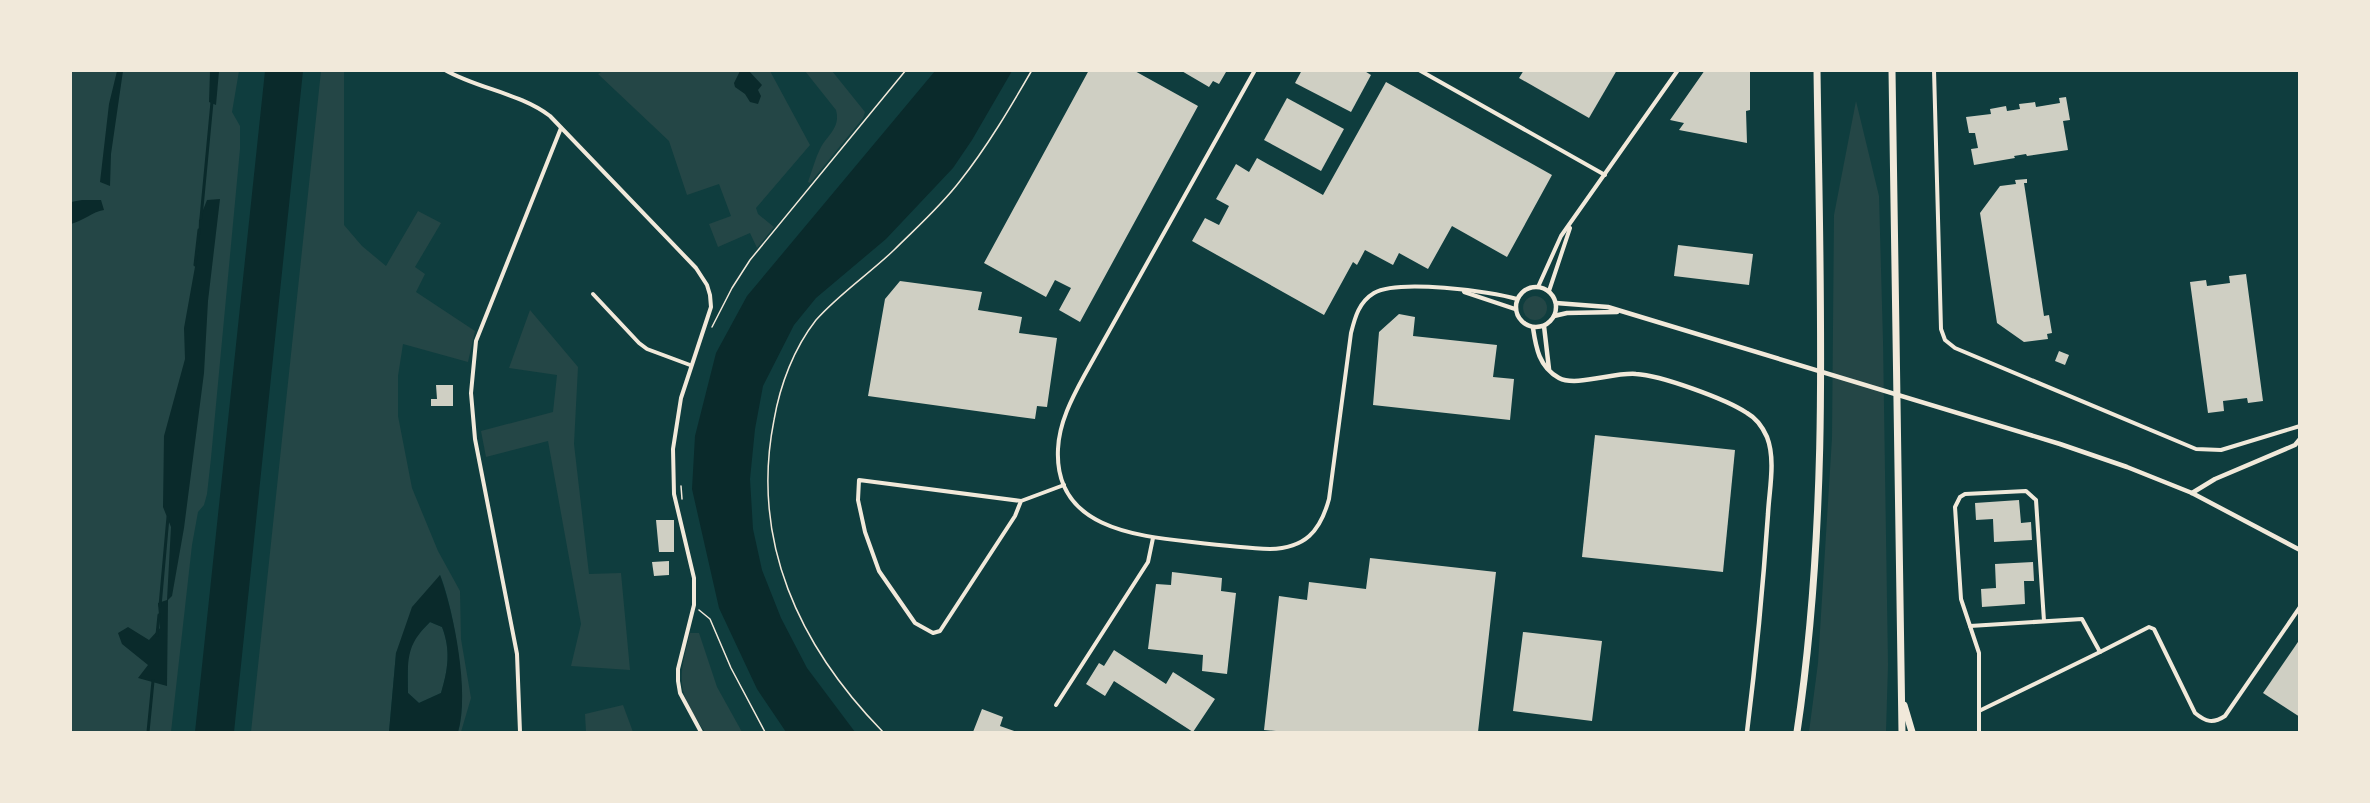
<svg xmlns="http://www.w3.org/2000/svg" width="2370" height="803" font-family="Roboto,sans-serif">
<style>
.green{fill:#244646}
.water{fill:#0a2a2b;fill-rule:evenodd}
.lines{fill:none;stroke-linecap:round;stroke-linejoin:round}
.stream{stroke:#0a2a2b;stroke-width:3}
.building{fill:#cfcfc3}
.path{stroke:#f1e9da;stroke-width:1.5}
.minor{stroke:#f1e9da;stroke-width:4}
.tertiary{stroke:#f1e9da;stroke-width:4.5}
.motorway{stroke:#f1e9da;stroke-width:7}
</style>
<rect width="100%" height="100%" fill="#0f3d3e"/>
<!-- green -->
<g class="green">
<polygon points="605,70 770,71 810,145 756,208 758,214 774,227 757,248 750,233 718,247 709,224 731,216 719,184 687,195 669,141 598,74"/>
<polygon points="70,71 239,71 232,112 240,126 240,149 211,458 207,494 204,505 198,512 192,545 171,732 71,732"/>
<path d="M 321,71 L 344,71 L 344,225 L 362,246 L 386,266 L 418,211 L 441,223 L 415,267 L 425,274 L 416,292 L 475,331 L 468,362 L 403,344 L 398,376 L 398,416 L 412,488 L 438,551 L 460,591 L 461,639 L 471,698 L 461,732 L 458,732 C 469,699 454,608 440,575 L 396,653 L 389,732 L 251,732 Z"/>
<path d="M 805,71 L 832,71 L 865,112 L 863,118 L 810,183 L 808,182 C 812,171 815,159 820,149 C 827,135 841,128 836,110 Z"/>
<polygon points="1856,101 1879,196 1883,341 1888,665 1886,732 1809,732 1818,663 1832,438 1834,215"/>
<circle cx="1535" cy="308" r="12"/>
<polygon points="530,310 578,367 574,444 589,574 621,573 630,670 571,666 581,624 548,441 486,457 481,431 553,412 557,375 509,368"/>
<path d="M 430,622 L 442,627 C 451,650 448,670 441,693 L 419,703 L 408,693 L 408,658 L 413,640 Z"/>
<path d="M 690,633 L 699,633 L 717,687 L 742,732 L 705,732 C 676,690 678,680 690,633 Z"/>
<polygon points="623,705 633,732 586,732 585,714"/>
</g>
<!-- water -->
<g class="water">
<polygon points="117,71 123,71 111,154 110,186 100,182 109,104"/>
<polygon points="210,71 219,71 216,105 209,102"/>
<polygon points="265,71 303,71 234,732 195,732"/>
<polygon points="740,71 749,71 762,85 758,90 761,96 758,104 750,102 745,94 735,87 734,83"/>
<polygon points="935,71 1012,71 972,140 953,168 886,239 816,298 794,325 763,386 755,429 750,479 753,529 762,570 781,618 807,668 855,732 786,732 757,689 719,608 692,489 695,436 716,353 747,296"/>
<polygon points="220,199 208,301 204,373 184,528 172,596 168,600 167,686 138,678 148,665 122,644 118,633 128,627 149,640 160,628 158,603 167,600 171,527 163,507 164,436 185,359 184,328 198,250 199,220 207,200"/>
<path d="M 82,200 L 101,200 L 104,210 C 92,212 83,221 71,224 L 71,202 Z"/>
<path d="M 440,575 C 454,613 470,693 458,732 L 389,732 L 396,653 L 412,607 ZM 430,622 L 442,627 C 451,650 448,670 441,693 L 419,703 L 408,693 C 408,660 405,646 430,622 Z"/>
</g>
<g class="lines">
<!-- stream -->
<g class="stream">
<polyline points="201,218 212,102"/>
<polyline points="195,265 199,230"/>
<polyline points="160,606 168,517"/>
<polyline points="157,635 159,615"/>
<polyline points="148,732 153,681"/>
</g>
</g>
<!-- building -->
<g class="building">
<polygon points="1089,70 1133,70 1198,106 1080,322 1059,310 1071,288 1055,280 1046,297 984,263"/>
<polygon points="1180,70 1223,70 1226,72 1219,84 1213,81 1209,87"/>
<polygon points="1302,70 1363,70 1371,75 1351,112 1295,83"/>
<polygon points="1524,70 1617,70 1589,118 1519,78"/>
<polygon points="1705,70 1750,70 1750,110 1746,111 1747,143 1679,130 1684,123 1670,120"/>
<polygon points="1386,82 1552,175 1507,257 1452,226 1428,269 1399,253 1393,265 1365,250 1357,265 1353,262 1324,315 1192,241 1205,218 1219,225 1229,206 1216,199 1236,164 1249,172 1257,158 1323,195"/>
<polygon points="2066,97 2070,120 2063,121 2068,150 2027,156 2026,154 2014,156 2015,158 1974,165 1971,149 1978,148 1975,133 1969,133 1966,117 1991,114 1990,109 2006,106 2007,111 2020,109 2019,104 2035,102 2036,107 2060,103 2059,98"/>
<polygon points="1287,98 1344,129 1321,171 1264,140"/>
<polygon points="2027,179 2027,183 2024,183 2044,316 2049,315 2052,333 2047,334 2048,339 2024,342 1997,323 1980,213 2000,186 2016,184 2015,180"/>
<polygon points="1678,245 1753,254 1749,285 1674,276"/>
<polygon points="2246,274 2263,401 2248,403 2247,398 2223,401 2224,411 2208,413 2190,282 2206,280 2207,286 2230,283 2229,276"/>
<polygon points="900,281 982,292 978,310 1022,317 1019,333 1057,338 1047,407 1037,406 1035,419 868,396 885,299"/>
<polygon points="1399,314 1415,317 1413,336 1497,345 1493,377 1514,379 1510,420 1373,405 1379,332"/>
<polygon points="2059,351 2069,355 2065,365 2055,361"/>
<polygon points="436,385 453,385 453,406 431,406 431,399 437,399"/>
<polygon points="1595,435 1735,450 1723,572 1582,557"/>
<polygon points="2019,500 2021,523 2031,522 2032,540 1994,542 1993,519 1976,520 1975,503"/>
<polygon points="656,520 674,520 674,552 659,552"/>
<polygon points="1370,558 1496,572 1478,732 1288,732 1264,730 1279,596 1307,600 1309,582 1366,589"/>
<polygon points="669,561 669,575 654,576 652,562"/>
<polygon points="2033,562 2034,581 2024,581 2025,604 1982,607 1981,589 1996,588 1995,564"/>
<polygon points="1172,572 1222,578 1221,591 1236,593 1227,674 1202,671 1203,655 1148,649 1156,584 1171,585"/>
<polygon points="1523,632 1602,641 1592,721 1513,711"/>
<polygon points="2300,639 2300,717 2263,693"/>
<polygon points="1114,650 1166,684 1173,672 1215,699 1193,732 1114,681 1105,696 1086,684 1099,663 1104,666"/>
<polygon points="982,709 1003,717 1000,726 1017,732 973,732"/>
</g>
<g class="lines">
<!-- path -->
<g class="path">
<polyline points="712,327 732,288 750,260 906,70"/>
<polyline points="681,486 682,499"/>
<polyline points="699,610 710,619 731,668 765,732"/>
<path d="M 883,732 C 799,646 750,541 774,420 C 780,385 794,348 816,320 C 839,294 869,274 894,250 C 916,228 941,206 960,181 C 987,147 1010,108 1032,70"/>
</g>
<!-- minor -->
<g class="minor">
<path d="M 445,70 C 478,89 520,93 550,116 L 696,268 L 707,285 L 710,295 L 711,307 L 681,398 L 673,449 L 674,494 L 694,578 L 694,605 L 678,669 L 678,681 L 680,693 L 701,732"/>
<path d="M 1255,70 L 1084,376 C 1072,398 1059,423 1058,449 C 1054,527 1134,536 1192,542 C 1218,545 1244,548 1270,549 C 1305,548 1320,532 1329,499 L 1351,333 C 1355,317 1359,302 1374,293 C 1398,279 1490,291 1517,299"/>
<polyline points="1419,70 1605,175"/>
<polyline points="1934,70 1941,329 1945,340 1955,348 2196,449 2221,450 2300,426"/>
<polyline points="1538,287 1561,236 1678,70"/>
<polyline points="1549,291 1570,228"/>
<polyline points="1464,292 1515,309"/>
<polyline points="593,294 639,343 647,349 690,365"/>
<polyline points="1021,501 1015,516 940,631 933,633 915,623 879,571 865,532 858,500 859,480 1021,501 1064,485"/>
<path d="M 2044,621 L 2036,500 L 2026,491 L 1965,494 L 1960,497 L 1955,507 L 1961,599 L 1970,626 L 2082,619 L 2100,652 L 2149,627 L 2154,629 L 2195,713 C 2206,722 2213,724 2225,716 L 2300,607"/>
<polyline points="1970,626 1979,653 1979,732"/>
<polyline points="1056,705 1148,562 1153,538"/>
<polyline points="1979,711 2100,652"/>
<polyline points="520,732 517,654 475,439 471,393 476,341 561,128"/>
</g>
<!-- tertiary -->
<g class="tertiary">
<circle cx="1536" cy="307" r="20"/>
<polyline points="1556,303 1608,307 2060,444 2127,467 2192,493 2300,550"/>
<polyline points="1554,316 1567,313 1617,312"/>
<polyline points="1544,326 1549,369"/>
<path d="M 1533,328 C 1536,348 1539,367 1559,378 C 1576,387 1614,372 1636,374 C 1660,375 1726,399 1747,413 C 1756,418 1763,428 1767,437 C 1776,460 1769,491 1768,514 C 1763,587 1756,660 1747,732"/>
<polyline points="2192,493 2215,479 2295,445 2300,439"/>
</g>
<!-- motorway -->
<g class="motorway">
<polyline points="1892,70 1902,732"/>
<polyline points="1904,705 1912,732"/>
<path d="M 1797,732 C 1830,513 1820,291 1817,70"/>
</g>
</g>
<!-- border -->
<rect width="2370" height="803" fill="none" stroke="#f1e9da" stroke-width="144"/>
</svg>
